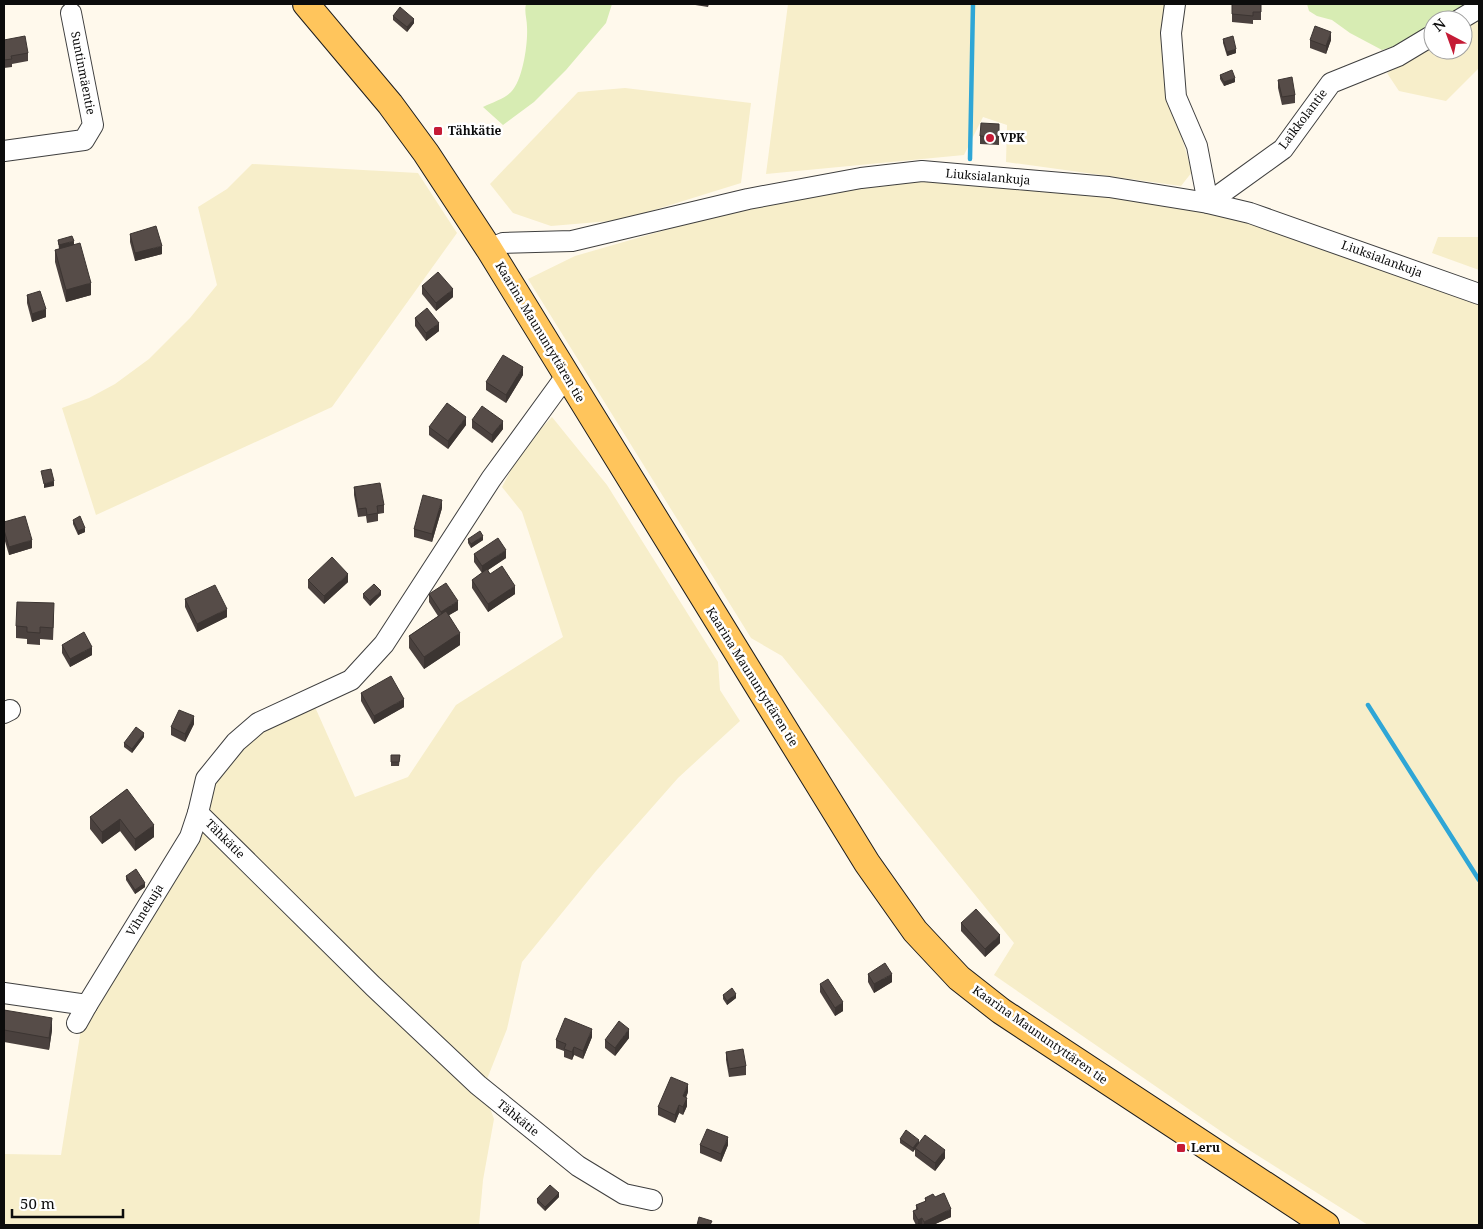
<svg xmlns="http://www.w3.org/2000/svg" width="1483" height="1229" font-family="'Noto Serif',serif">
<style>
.farmland{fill:#f7eeca}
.green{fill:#d7ecb3}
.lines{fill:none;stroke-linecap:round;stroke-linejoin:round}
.stream{stroke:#2fa6d6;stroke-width:4.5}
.minor-casing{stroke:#3f3f3f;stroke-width:22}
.major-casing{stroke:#1d1d1d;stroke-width:28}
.minor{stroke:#fff;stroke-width:20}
.major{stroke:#ffc55c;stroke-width:26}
.wall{fill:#4a413e}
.shaded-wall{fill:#3c3532}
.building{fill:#564c48;stroke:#3c3532}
.poi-dot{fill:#c51b36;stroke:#fff;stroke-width:2}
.labels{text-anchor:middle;stroke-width:5;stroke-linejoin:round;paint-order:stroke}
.street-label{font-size:12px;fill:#0c0c0c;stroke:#fff}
.poi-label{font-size:12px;font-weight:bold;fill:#0c0c0c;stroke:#fff;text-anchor:start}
</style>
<rect width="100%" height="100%" fill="#fff9ec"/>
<!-- farmland -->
<g class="farmland">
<polygon points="788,4 1166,4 1169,94 1192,172 1181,186 1006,162 1007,125 983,117 964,155 766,174"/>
<polygon points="1479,18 1479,68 1446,101 1399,91 1387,73 1433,45 1433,50 1463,50 1463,28"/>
<polygon points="625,88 751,103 741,183 622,220 551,226 513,213 490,184 578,92"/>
<polygon points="252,164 418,173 457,233 332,407 96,515 62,408 89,398 115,384 149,359 190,318 217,285 198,207 227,189"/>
<polygon points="923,177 1200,207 1442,287 1479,302 1479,1225 1368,1225 1238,1143 994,975 1014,943 782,656 751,638 528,279 575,256 745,207"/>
<polygon points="1438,237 1479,237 1479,270 1432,253"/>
<polygon points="552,417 607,485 718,662 720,690 740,721 678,778 596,871 522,962 507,1029 483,1089 494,1119 483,1180 479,1225 4,1225 4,1154 61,1155 84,1010 198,813 236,742 311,698 355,797 408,777 456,705 563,637 522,512 502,487 523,447"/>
</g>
<!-- green -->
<g class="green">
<path d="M 526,4 L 612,4 L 606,23 L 566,70 L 534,102 L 503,125 L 483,107 C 493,102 504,99 511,92 C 523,80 528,43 527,27 C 527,19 524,12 526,4 Z"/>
<polygon points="1307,4 1473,4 1446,20 1433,20 1433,27 1401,44 1382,50 1350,33 1332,20 1317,16 1309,11"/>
</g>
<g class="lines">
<!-- stream -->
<g class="stream">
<polyline points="970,159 973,4"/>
<polyline points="1368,705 1479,880"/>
</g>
<!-- minor casing -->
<g class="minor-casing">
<g id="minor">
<polyline points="1175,4 1171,33 1176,97 1197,146 1208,203 1283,149 1331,83 1398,56 1433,35"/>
<polyline points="1459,20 1479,8"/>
<polyline points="4,151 84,140 93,125 71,13"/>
<polyline points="489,249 503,243 572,241 748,199 861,178 922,171 1109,187 1208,203 1250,213 1479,294"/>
<polyline points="566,376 491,479 384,644 351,680 258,723 236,742 206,779 198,813 373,986 478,1085 578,1166 624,1194 652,1200"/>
<polyline points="4,713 10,710"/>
<polyline points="4,993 87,1005 190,837 198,813"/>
<polyline points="77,1023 87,1005"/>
</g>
</g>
<!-- major casing -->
<g class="major-casing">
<polyline id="major" points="306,4 390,104 426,153 489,249 867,863 915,931 959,978 1001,1011 1326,1225"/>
</g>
<!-- minor -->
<use href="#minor" class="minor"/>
<!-- major -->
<use href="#major" class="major"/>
</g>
<!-- wall -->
<g class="wall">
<polygon points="689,4 709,4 708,7"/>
<polygon points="1232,4 1261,4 1261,20 1253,20 1253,24 1232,22"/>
<polygon points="393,16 414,23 407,32 393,20"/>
<polygon points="1223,39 1236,53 1227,56 1223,43"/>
<polygon points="4,40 28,53 28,61 12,64 12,67 4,68"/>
<polygon points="1310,40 1331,40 1326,54 1310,48"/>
<polygon points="1220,75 1235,82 1224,86 1220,79"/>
<polygon points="1278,80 1295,95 1295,103 1282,105 1278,88"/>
<polygon points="999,124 999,145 980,144 980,136"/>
<polygon points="130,234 162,254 135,261 130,242"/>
<polygon points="58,240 74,244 91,295 66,302 55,262 55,250 59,249"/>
<polygon points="422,286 453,297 436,311 422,294"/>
<polygon points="27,295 46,317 32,322 27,303"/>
<polygon points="415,318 439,331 426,341 415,326"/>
<polygon points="523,375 506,403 486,390 486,382"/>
<polygon points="472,420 503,429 492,443 472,428"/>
<polygon points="466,425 448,449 429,435 429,427"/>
<polygon points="354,487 384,505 384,513 378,514 378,521 367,523 366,516 358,517 354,495"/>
<polygon points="442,508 432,542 414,537 414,529"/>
<polygon points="73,520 85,532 78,535 73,524"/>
<polygon points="4,522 32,548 9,555 4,538"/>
<polygon points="468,539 483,540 471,548 468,543"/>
<polygon points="474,554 506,558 488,570 490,574 515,594 488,612 472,588 472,580 482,573 474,562"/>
<polygon points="308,580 348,582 324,604 308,588"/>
<polygon points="363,594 381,595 370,606 363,598"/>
<polygon points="429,594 458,610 449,615 460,645 424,669 409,648 409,636 438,616 429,602"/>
<polygon points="185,599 227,617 197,632 185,607"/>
<polygon points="54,615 53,640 40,639 40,645 27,644 27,639 16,638 16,626"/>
<polygon points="62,645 92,655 70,667 62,653"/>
<polygon points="361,693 404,707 374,724 361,701"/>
<polygon points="194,724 185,742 171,735 171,727"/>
<polygon points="144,737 132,753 124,747 124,743"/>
<polygon points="400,755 399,766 391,766 391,762"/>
<polygon points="127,789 154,837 135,851 120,831 102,844 90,829 90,817"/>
<polygon points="126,876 145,887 135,894 126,880"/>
<polygon points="961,923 1000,943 985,957 961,931"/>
<polygon points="868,974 892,982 874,993 868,982"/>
<polygon points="820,984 843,1011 835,1016 820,992"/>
<polygon points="723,995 736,998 727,1005 723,999"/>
<polygon points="4,1010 52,1030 49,1050 4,1042"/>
<polygon points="592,1037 583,1059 574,1055 572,1060 564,1057 564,1051 556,1048 556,1040"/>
<polygon points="629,1038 615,1056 605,1048 605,1040"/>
<polygon points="726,1052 746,1066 746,1075 729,1077 726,1060"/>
<polygon points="688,1092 686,1098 687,1106 683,1115 679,1113 675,1123 658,1115 658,1107"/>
<polygon points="900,1139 919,1143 945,1158 935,1171 915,1156 915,1149 913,1152 900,1143"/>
<polygon points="700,1145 728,1145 721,1162 700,1153"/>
<polygon points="559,1197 545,1211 537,1203 537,1199"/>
<polygon points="935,1197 951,1217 933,1225 916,1225 913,1219 913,1211 916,1210 916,1205 925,1202 925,1198"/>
</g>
<!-- shaded-wall -->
<g class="shaded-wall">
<polygon points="414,19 414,23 407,32 407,27"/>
<polygon points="1331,32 1331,40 1326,54 1326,46"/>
<polygon points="1236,49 1236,53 1227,56 1227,52"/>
<polygon points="1235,78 1235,82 1224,86 1224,82"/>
<polygon points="74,241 74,245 59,249 59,245"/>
<polygon points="162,246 162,254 135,261 135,253"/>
<polygon points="91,283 91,295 66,302 66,290"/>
<polygon points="453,289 453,297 436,311 436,303"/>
<polygon points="46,309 46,317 32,322 32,314"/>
<polygon points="439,323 439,331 426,341 426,333"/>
<polygon points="523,367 523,375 506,403 506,395"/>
<polygon points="466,417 466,425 448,449 448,441"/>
<polygon points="503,421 503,429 492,443 492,435"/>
<polygon points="54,481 54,486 44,488 44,484"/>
<polygon points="442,500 442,508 432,542 432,534"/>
<polygon points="85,528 85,532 78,535 78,531"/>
<polygon points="483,536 483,540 471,548 471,544"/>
<polygon points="32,540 32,548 9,555 9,547"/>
<polygon points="506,550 506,558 482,574 482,566"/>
<polygon points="348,574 348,582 324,604 324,596"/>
<polygon points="515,586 515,594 488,612 488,604"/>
<polygon points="381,591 381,595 370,606 370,601"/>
<polygon points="458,601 458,610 441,620 441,612"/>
<polygon points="227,609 227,617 197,632 197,624"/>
<polygon points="460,633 460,645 424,669 424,657"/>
<polygon points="92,647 92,655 70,667 70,659"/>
<polygon points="404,699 404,707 374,724 374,716"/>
<polygon points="194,716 194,724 185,742 185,734"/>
<polygon points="144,733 144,737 132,753 132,749"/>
<polygon points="120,819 120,831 102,844 102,832"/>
<polygon points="154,825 154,837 135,851 135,839"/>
<polygon points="145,883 145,887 135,894 135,890"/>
<polygon points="1000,935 1000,943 985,957 985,949"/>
<polygon points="892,974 892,982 874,993 874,984"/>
<polygon points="736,994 736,998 727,1005 727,1001"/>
<polygon points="843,1002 843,1011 835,1016 835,1008"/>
<polygon points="52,1018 52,1030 49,1050 49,1038"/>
<polygon points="592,1029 592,1037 583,1059 583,1051"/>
<polygon points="629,1029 629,1038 615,1056 615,1048"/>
<polygon points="574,1047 574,1055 572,1060 572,1052"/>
<polygon points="688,1084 688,1092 683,1104 683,1096"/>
<polygon points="687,1098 687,1106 683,1115 683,1107"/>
<polygon points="679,1105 679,1113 675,1123 675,1115"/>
<polygon points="728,1137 728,1145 721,1162 721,1154"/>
<polygon points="919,1140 919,1144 913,1152 913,1148"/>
<polygon points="945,1150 945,1158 935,1171 935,1163"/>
<polygon points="559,1193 559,1197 545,1211 545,1207"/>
<polygon points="951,1209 951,1217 933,1225 924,1225 924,1222"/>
<polygon points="922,1218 922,1225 918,1225 918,1220"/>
</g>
<!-- building -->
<g class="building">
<polygon points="1232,4 1261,4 1261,12 1253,12 1253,16 1232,14"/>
<polygon points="400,7 414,19 407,27 393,16"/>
<polygon points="1315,26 1331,32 1326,46 1310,40"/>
<polygon points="25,36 28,53 11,56 12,59 4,60 4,40"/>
<polygon points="1233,36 1236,49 1227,52 1223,39"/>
<polygon points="1232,70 1235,78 1224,82 1220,75"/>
<polygon points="1292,77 1295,95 1282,97 1278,80"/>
<polygon points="981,123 999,124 999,137 980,136"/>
<polygon points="156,226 162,246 135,253 130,234"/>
<polygon points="72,236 74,241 59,245 58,240"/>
<polygon points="80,243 91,283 66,290 55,250"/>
<polygon points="438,272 453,289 436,303 422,286"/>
<polygon points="40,291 46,309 32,314 27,295"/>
<polygon points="427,308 439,323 426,333 415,318"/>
<polygon points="503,355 523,367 506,395 486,382"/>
<polygon points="447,403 466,417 448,441 429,427"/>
<polygon points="482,406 503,421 492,435 472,420"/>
<polygon points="51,469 54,481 44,484 41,471"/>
<polygon points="380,483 384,505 377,506 378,513 367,515 366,508 358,509 354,487"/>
<polygon points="423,495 442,500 432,534 414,529"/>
<polygon points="25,516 32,540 9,547 4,530 4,522"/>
<polygon points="80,516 85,528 78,531 73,520"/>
<polygon points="480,531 483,536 471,544 468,539"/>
<polygon points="498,538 506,550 482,566 474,554"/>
<polygon points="332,557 348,574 324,596 308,580"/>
<polygon points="502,566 515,586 488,604 472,580 487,569 490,574"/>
<polygon points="446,583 458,601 441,612 429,594"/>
<polygon points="374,584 381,591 370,601 363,594"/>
<polygon points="215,585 227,609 197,624 185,599"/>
<polygon points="17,602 54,603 53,628 40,627 40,633 27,632 27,627 16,626"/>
<polygon points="446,611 460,633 424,657 409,636"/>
<polygon points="84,632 92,647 70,659 62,645"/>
<polygon points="391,676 404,699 374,716 361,693"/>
<polygon points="179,710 194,716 185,734 171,727"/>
<polygon points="136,727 144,733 132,749 124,743"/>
<polygon points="391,755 400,755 399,762 391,762"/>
<polygon points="127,789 154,825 135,839 120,819 102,832 90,817"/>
<polygon points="136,869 145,883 135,890 126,876"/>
<polygon points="976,909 1000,935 985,949 961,923"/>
<polygon points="885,963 892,974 874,984 868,974"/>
<polygon points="828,979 843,1002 835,1008 820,984"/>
<polygon points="732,988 736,994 727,1001 723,995"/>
<polygon points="4,1010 52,1018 49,1038 4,1030"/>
<polygon points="565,1018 592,1029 583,1051 574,1047 572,1052 564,1049 566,1044 556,1040"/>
<polygon points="619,1021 629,1029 615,1048 605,1040"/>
<polygon points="743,1049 746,1066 729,1069 726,1052"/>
<polygon points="671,1077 688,1084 683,1096 687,1098 683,1107 679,1105 675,1115 658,1107"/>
<polygon points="707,1129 728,1137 721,1154 700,1145"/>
<polygon points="906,1130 919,1140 913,1148 900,1139"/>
<polygon points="925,1135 945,1150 935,1163 915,1148"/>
<polygon points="550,1185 559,1193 545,1207 537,1199"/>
<polygon points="944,1193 951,1209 924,1222 922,1218 918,1220 913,1211 918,1209 916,1205 926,1201 925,1198 933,1194 935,1197"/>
<polygon points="699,1217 712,1221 710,1225 697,1225"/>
</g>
<!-- markers -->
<g class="poi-dot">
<rect x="433" y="126" width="10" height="10" rx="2.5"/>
<circle cx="990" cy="138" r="5"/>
<rect x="1176" y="1143" width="10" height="10" rx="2.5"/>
</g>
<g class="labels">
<!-- street labels -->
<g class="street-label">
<text transform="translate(83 73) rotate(79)" y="4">Suntinmäentie</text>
<text transform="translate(1303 119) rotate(-53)" y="4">Laikkolantie</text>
<text transform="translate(988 177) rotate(5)" y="4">Liuksialankuja</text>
<text transform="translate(1382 259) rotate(20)" y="4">Liuksialankuja</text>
<text transform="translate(540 332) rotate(59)" y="4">Kaarina Maununtyttären tie</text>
<text transform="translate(752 677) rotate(58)" y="4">Kaarina Maununtyttären tie</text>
<text transform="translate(225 839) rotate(45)" y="4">Tähkätie</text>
<text transform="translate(145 910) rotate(-58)" y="4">Vihnekuja</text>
<text transform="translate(1040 1035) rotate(35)" y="4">Kaarina Maununtyttären tie</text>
<text transform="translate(518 1118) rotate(39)" y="4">Tähkätie</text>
</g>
<!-- poi labels -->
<g class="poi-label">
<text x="448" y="135">Tähkätie</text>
<text x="1000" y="142">VPK</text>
<text x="1191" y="1152">Leru</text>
</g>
</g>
<!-- border -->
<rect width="1483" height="1229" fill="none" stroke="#0c0c0c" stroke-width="10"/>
<!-- north arrow -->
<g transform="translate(1448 35) rotate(319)"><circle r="24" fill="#ffffff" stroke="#9e9e9e"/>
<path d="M0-4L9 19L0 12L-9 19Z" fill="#c51b36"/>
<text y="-8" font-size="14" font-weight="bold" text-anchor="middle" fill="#0c0c0c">N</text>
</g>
<!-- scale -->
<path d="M12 1209v8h111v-8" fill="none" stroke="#0c0c0c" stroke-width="2.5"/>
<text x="20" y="1209" font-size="15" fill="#0c0c0c" stroke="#ffffff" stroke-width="4" paint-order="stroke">50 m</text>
</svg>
